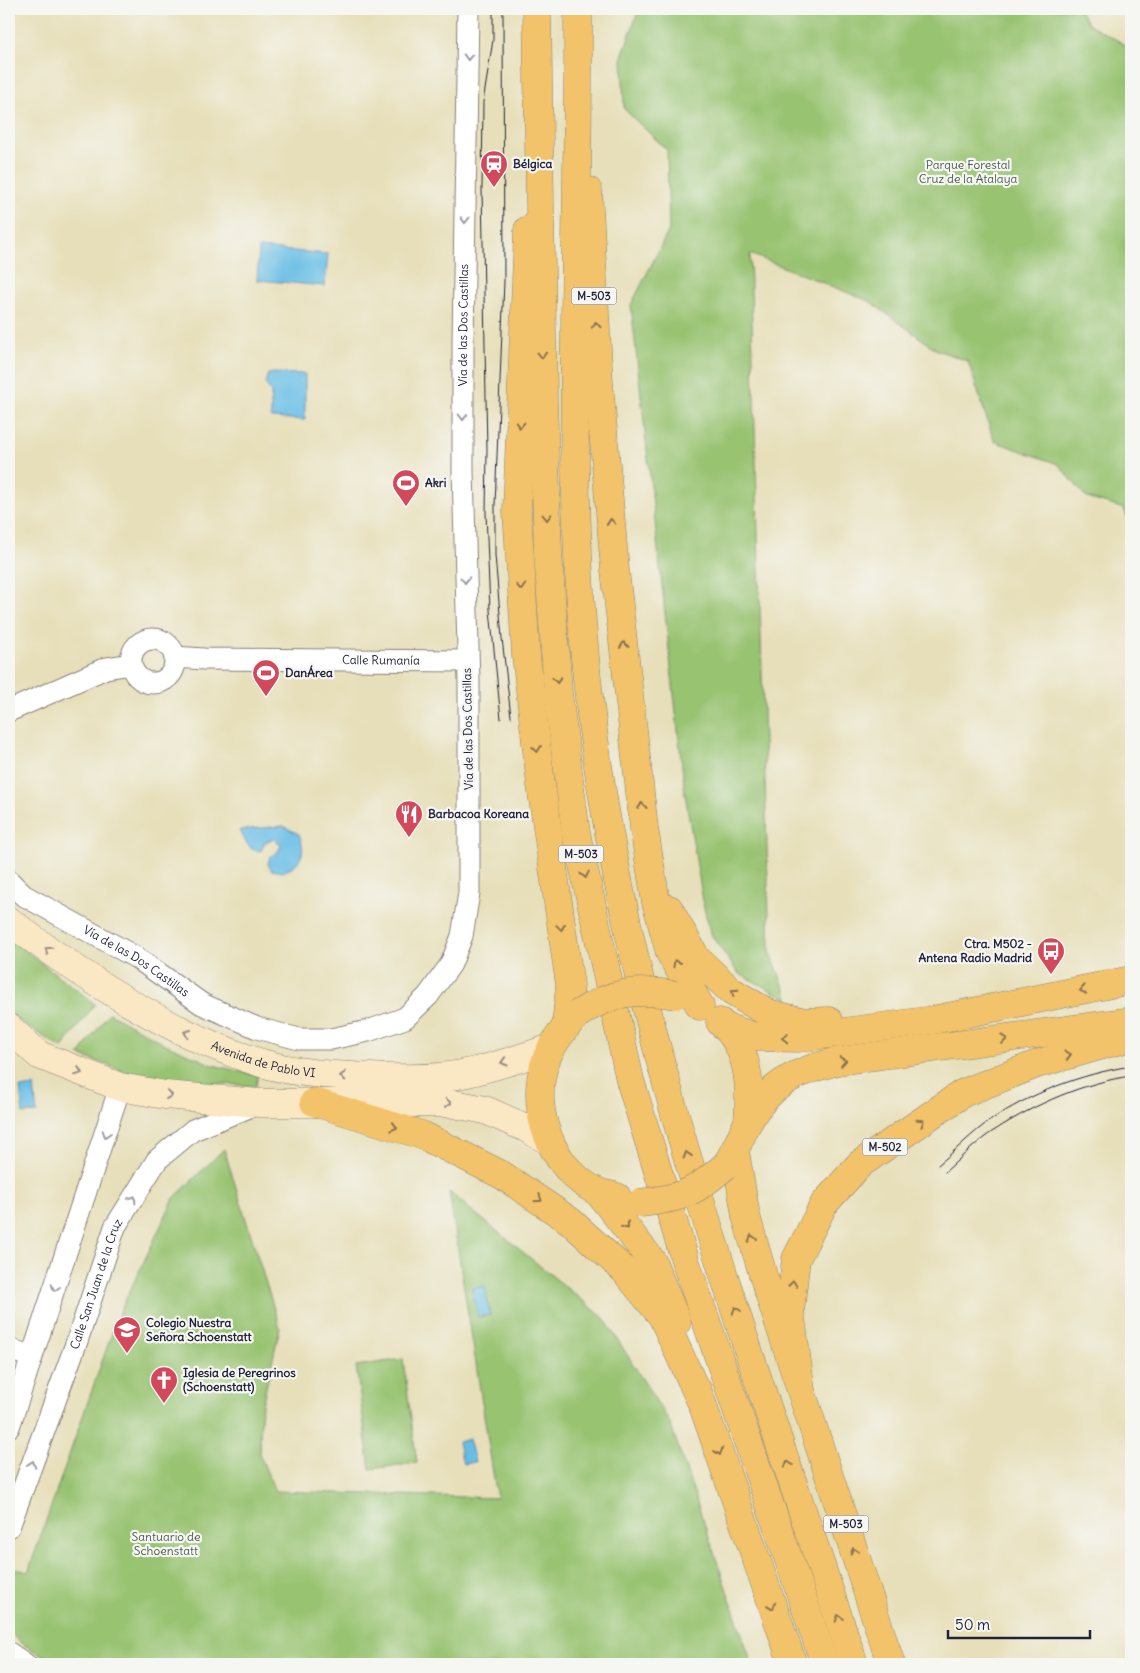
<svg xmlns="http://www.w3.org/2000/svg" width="1140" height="1673" font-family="Delius,sans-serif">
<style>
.green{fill:#98c371;stroke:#5d7256}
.water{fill:#68bde5;stroke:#457090}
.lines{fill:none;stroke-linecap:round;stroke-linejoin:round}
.minor-casing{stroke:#84807a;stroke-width:23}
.secondary-casing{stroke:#84807a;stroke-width:29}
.trunk-casing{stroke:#84807a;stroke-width:29}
.motorway-casing{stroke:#84807a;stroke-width:29}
.minor{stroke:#fff;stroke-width:21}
.secondary{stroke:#fae7c3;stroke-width:28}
.trunk{stroke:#f2c36a;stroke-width:28}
.motorway{stroke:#f2c36a;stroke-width:28}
.tram{stroke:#22223b;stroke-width:1}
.trunk-bridge-casing{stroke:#84807a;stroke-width:29;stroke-linecap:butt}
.trunk-bridge{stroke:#f2c36a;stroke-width:28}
.oneway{stroke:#9c9ca7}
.oneway2{stroke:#8a7252}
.oneway3{stroke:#998e86}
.labels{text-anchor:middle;stroke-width:4.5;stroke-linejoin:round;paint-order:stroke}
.shield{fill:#f6f6f2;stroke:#626272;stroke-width:1}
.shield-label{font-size:11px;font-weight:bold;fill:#22223b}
.poi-label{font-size:12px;font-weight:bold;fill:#22223b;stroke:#f6f6f2;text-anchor:start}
.park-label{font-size:12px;fill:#4b5a4e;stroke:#f6f6f2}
.street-label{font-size:12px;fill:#22223b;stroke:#f6f6f2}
</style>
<rect width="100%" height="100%" fill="#f6f6f2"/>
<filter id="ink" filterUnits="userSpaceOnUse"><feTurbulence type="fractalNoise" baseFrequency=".02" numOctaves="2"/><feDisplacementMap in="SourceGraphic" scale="10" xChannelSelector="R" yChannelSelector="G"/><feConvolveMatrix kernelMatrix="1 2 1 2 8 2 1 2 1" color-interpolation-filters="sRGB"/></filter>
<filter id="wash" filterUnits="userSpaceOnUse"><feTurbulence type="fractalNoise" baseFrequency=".0096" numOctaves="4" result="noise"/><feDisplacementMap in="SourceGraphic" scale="20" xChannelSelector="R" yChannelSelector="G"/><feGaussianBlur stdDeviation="1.12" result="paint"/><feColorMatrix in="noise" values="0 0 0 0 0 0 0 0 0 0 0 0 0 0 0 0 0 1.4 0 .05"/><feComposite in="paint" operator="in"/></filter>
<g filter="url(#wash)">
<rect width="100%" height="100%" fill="#e7dfb9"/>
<!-- green -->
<g class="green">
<polygon points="639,9 1079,9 1089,24 1131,48 1131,529 1124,509 1087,498 1058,464 994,441 968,361 937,350 869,301 750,254 770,951 789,1000 738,973 712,936 705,913 685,794 631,305 669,230 667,150 624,109 622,56"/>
<polygon points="9,938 95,1004 62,1048 9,1015"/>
<polygon points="109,1013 163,1043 213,1065 258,1076 256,1086 173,1081 126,1072 79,1055"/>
<path d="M 224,1149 L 280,1328 L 262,1405 L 259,1453 L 275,1491 L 497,1498 L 449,1192 L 604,1318 L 670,1423 L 752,1664 L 59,1664 C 49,1658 22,1646 15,1638 C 2,1619 9,1588 13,1568 L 28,1572 L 118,1316 L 174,1198 Z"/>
<polygon points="403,1359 417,1463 370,1469 356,1366"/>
</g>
<!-- water -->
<g class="water">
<polygon points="259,248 328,254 325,286 257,280"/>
<polygon points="273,373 305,374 305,420 271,418 271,392 265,383 268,374"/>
<path d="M 283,826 L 299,834 C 307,853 301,864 283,872 L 271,870 L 268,864 L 270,856 L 276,854 L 281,846 L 274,839 L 265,842 L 261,851 C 248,850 245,841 240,830 Z"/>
<polygon points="34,1086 37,1113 23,1114 20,1088"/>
<polygon points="485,1286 490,1315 478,1317 472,1288"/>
<polygon points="469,1439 475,1462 463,1464 458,1442"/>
</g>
</g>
<g filter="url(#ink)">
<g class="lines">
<!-- minor casing -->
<g class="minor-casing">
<g id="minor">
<circle cx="153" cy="661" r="22"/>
<path id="s1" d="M 175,657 L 204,659 L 467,661"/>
<polyline points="9,711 106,668 131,664"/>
<path id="s2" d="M 9,881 L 23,895 L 137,958 L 202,1004 L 257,1028 L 299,1039 L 331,1039 L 368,1031 L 405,1018 L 428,996 L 451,964 L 462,936 L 469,893 L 469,682 L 463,471 L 463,344 L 468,9"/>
<polyline points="9,1349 32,1357"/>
<polyline points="9,1427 120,1087"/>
<path id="s3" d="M 9,1527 L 77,1341 L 115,1227 L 157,1160 L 193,1130 L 259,1103"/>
<polyline points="9,1653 25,1664"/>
</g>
</g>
<!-- secondary casing -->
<g class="secondary-casing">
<g id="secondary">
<path id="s4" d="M 9,921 C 83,977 176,1038 265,1064 C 299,1074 335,1075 370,1077 C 402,1079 436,1080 467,1073 C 495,1067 523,1057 551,1048"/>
<polyline points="9,1028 39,1055 120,1087 165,1095 259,1103 449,1103 485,1110 526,1128 549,1141"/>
</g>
</g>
<!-- trunk casing -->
<g class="trunk-casing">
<g id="trunk">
<polyline points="588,191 599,383 615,570 644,828 656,902 670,953 700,1006"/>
<polyline points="528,230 517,510 526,655 541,785 570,985 566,1026"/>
<polyline points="669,909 697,959 731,991 768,1013 805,1022 829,1021"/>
<path d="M 578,1014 C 568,1024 559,1035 552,1047 C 524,1096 547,1168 598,1192 C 604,1194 611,1195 617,1197"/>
<path d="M 720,1022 C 750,1048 751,1087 748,1122"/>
<polyline points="725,1027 756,1037 799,1038 933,1020 1131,980"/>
<polyline points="314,1102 422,1135 502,1175 570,1221 624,1270 662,1316 703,1406"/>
<polyline points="735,1151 746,1216 763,1275 891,1664"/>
<path d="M 726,1165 C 735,1152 740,1138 747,1124 C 768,1084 798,1070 839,1061 L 1131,1021"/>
<polyline points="598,1192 652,1261 677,1322"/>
<polyline points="800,1384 790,1311 796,1259 824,1204 860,1164 963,1093 1037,1064 1131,1037"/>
<polyline points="697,1389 793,1664"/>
</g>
</g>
<!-- motorway casing -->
<g class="motorway-casing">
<g id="motorway">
<polyline points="537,9 543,399 548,553 558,693 576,833 630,1080 686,1263 825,1664"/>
<path d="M 578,9 C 580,241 563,474 590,706 C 629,1037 750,1350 854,1664"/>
</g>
</g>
<!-- minor -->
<use href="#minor" class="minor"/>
<!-- secondary -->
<use href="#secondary" class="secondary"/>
<!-- trunk -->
<use href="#trunk" class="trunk"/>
<!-- motorway -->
<use href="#motorway" class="motorway"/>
<!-- tram -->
<g class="tram">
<polyline points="493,9 493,40 483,102 482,190 487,450 486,513 490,610 501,719"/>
<polyline points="503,9 504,281 495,505 495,555 502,638 511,717"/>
<path d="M 938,1165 C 955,1151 971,1134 988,1122 C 1030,1093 1081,1074 1131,1066"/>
<path d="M 945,1172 C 961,1158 977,1141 995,1130 C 1037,1103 1083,1083 1131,1076"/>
</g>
<!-- trunk-bridge casing -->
<g class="trunk-bridge-casing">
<g id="trunk-bridge">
<path d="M 578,1014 C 612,992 635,988 675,995"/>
<path d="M 640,1203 C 683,1198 694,1193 726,1165"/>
</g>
</g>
<!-- trunk-bridge -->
<use href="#trunk-bridge" class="trunk-bridge"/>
</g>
<!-- one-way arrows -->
<defs><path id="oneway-chevron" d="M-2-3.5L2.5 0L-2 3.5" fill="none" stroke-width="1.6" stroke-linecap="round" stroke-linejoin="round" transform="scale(1.25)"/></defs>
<g class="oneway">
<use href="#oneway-chevron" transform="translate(468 57) rotate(91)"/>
<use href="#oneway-chevron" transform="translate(465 220) rotate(91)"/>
<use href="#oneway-chevron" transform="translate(463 417) rotate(90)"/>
<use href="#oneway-chevron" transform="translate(465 580) rotate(89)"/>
<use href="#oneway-chevron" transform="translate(106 1134) rotate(108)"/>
<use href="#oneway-chevron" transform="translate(133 1199) rotate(-58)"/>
<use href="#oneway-chevron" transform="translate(55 1288) rotate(108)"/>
<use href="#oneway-chevron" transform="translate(32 1464) rotate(-70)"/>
</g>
<g class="oneway2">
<use href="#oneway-chevron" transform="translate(596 325) rotate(-93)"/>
<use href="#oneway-chevron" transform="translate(542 355) rotate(89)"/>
<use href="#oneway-chevron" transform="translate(520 425) rotate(92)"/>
<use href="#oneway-chevron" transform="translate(547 517) rotate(88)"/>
<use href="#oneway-chevron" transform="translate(611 522) rotate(-95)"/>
<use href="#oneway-chevron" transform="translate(521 587) rotate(86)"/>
<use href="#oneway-chevron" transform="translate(624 645) rotate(-96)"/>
<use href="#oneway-chevron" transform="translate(557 680) rotate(86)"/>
<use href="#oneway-chevron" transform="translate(537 749) rotate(83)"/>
<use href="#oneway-chevron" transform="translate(642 806) rotate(-96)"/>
<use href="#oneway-chevron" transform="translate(585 875) rotate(78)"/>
<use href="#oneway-chevron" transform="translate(561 927) rotate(82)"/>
<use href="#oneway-chevron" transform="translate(676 963) rotate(-120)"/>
<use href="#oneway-chevron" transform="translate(1083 990) rotate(169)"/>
<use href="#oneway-chevron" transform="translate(734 992) rotate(-145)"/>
<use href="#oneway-chevron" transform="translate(785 1038) rotate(-179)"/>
<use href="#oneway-chevron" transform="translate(1004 1039) rotate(-8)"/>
<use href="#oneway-chevron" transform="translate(1068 1055) rotate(-16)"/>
<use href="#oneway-chevron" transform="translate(843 1061) rotate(-9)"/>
<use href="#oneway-chevron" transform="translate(921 1122) rotate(-35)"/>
<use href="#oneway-chevron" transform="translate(394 1127) rotate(17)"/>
<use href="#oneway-chevron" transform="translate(687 1155) rotate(-107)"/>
<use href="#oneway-chevron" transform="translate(539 1199) rotate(34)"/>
<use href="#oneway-chevron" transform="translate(626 1226) rotate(52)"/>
<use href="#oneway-chevron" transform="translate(752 1238) rotate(-106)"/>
<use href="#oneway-chevron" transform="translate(793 1284) rotate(-83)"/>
<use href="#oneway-chevron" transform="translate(736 1310) rotate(-108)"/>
<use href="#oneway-chevron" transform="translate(719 1452) rotate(71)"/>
<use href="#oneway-chevron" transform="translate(788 1464) rotate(-108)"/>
<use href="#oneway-chevron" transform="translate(854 1551) rotate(-108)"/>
<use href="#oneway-chevron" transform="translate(772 1606) rotate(71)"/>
<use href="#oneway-chevron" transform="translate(839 1618) rotate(-108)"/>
</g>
<g class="oneway3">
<use href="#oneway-chevron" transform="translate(48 950) rotate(-146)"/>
<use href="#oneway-chevron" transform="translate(187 1033) rotate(-155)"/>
<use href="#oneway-chevron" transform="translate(504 1062) rotate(164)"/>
<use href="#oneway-chevron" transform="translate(79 1072) rotate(21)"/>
<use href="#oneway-chevron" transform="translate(343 1076) rotate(-177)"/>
<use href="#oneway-chevron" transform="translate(169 1095) rotate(6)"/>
<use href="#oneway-chevron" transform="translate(448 1103) rotate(6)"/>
</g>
</g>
<!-- icons -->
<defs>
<g id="station-pin" transform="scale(1.4375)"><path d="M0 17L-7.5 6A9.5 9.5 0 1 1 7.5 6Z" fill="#d1495b" stroke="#f6f6f2"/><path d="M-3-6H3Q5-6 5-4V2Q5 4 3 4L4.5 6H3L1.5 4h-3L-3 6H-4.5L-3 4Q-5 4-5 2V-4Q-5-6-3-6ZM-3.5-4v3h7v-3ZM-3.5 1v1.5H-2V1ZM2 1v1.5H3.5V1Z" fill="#fff"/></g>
<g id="stadium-pin" transform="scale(1.4375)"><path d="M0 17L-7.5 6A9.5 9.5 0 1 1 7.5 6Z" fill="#d1495b" stroke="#f6f6f2"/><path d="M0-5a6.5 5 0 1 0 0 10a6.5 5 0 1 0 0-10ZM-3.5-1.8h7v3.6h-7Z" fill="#fff"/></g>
<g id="restaurant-pin" transform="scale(1.4375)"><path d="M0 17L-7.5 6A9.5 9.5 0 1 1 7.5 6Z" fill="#d1495b" stroke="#f6f6f2"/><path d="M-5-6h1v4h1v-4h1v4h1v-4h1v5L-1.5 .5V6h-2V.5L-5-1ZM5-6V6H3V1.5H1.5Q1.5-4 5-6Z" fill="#fff"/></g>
<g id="bus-pin" transform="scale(1.4375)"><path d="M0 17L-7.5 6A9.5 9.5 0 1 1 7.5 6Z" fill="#d1495b" stroke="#f6f6f2"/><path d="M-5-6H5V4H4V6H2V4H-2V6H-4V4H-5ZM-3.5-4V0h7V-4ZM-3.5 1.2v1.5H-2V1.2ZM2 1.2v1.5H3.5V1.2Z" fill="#fff"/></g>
<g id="school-pin" transform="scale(1.4375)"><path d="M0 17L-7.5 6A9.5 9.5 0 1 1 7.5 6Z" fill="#d1495b" stroke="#f6f6f2"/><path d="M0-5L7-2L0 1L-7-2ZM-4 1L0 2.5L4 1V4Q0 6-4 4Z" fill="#fff"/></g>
<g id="church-pin" transform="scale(1.4375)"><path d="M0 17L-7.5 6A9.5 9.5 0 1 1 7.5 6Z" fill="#d1495b" stroke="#f6f6f2"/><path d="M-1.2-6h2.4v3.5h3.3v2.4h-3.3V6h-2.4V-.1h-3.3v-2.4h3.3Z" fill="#fff"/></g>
</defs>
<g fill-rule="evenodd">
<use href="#station-pin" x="494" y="164"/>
<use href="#stadium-pin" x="406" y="483"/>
<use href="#stadium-pin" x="266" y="673"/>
<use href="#restaurant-pin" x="409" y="814"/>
<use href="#bus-pin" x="1051" y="951"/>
<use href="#school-pin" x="127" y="1330"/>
<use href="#church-pin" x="164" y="1380"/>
</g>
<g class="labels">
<!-- shield labels -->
<g class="shield">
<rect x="571.5" y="287.5" width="45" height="17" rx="4"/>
<rect x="558.5" y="845.5" width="45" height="17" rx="4"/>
<rect x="862.5" y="1138.5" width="45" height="17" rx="4"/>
<rect x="823.5" y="1515.5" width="45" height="17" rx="4"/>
</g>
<g class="shield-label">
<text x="594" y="300">M-503</text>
<text x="581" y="858">M-503</text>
<text x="885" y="1151">M-502</text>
<text x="846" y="1528">M-503</text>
</g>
<!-- poi labels -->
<g class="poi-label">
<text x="513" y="168">Bélgica</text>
<text x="425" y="487">Akri</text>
<text x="285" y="677">DanÁrea</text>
<text x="428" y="818">Barbacoa Koreana</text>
<text x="1032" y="948" text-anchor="end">Ctra. M502 -<tspan x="1032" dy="14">Antena Radio Madrid</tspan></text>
<text x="146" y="1327">Colegio Nuestra<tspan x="146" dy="14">Señora Schoenstatt</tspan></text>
<text x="183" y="1377">Iglesia de Peregrinos<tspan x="183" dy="14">(Schoenstatt)</tspan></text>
</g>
<!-- park labels -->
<g class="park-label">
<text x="968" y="169">Parque Forestal<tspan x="968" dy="14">Cruz de la Atalaya</tspan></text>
<text x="166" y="1541">Santuario de<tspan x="166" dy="14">Schoenstatt</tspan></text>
</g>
<!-- street labels -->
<g class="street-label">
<text dy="4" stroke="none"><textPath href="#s2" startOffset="1155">Vía de las Dos Castillas</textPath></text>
<text dy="4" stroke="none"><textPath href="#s1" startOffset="206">Calle Rumanía</textPath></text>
<text transform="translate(468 729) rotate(-91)" y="4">Vía de las Dos Castillas</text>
<text dy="4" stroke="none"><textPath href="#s2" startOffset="151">Vía de las Dos Castillas</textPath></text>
<text dy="4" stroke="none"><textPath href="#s4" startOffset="292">Avenida de Pablo VI</textPath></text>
<text dy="4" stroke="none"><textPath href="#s3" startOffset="258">Calle San Juan de la Cruz</textPath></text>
</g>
</g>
<!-- margin -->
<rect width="1140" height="1673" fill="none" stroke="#f6f6f2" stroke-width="30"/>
<!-- scale -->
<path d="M948 1630v8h142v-8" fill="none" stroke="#22223b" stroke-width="2.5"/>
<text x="955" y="1630" font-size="15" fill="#22223b" stroke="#f6f6f2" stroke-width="4" paint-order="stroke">50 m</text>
</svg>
